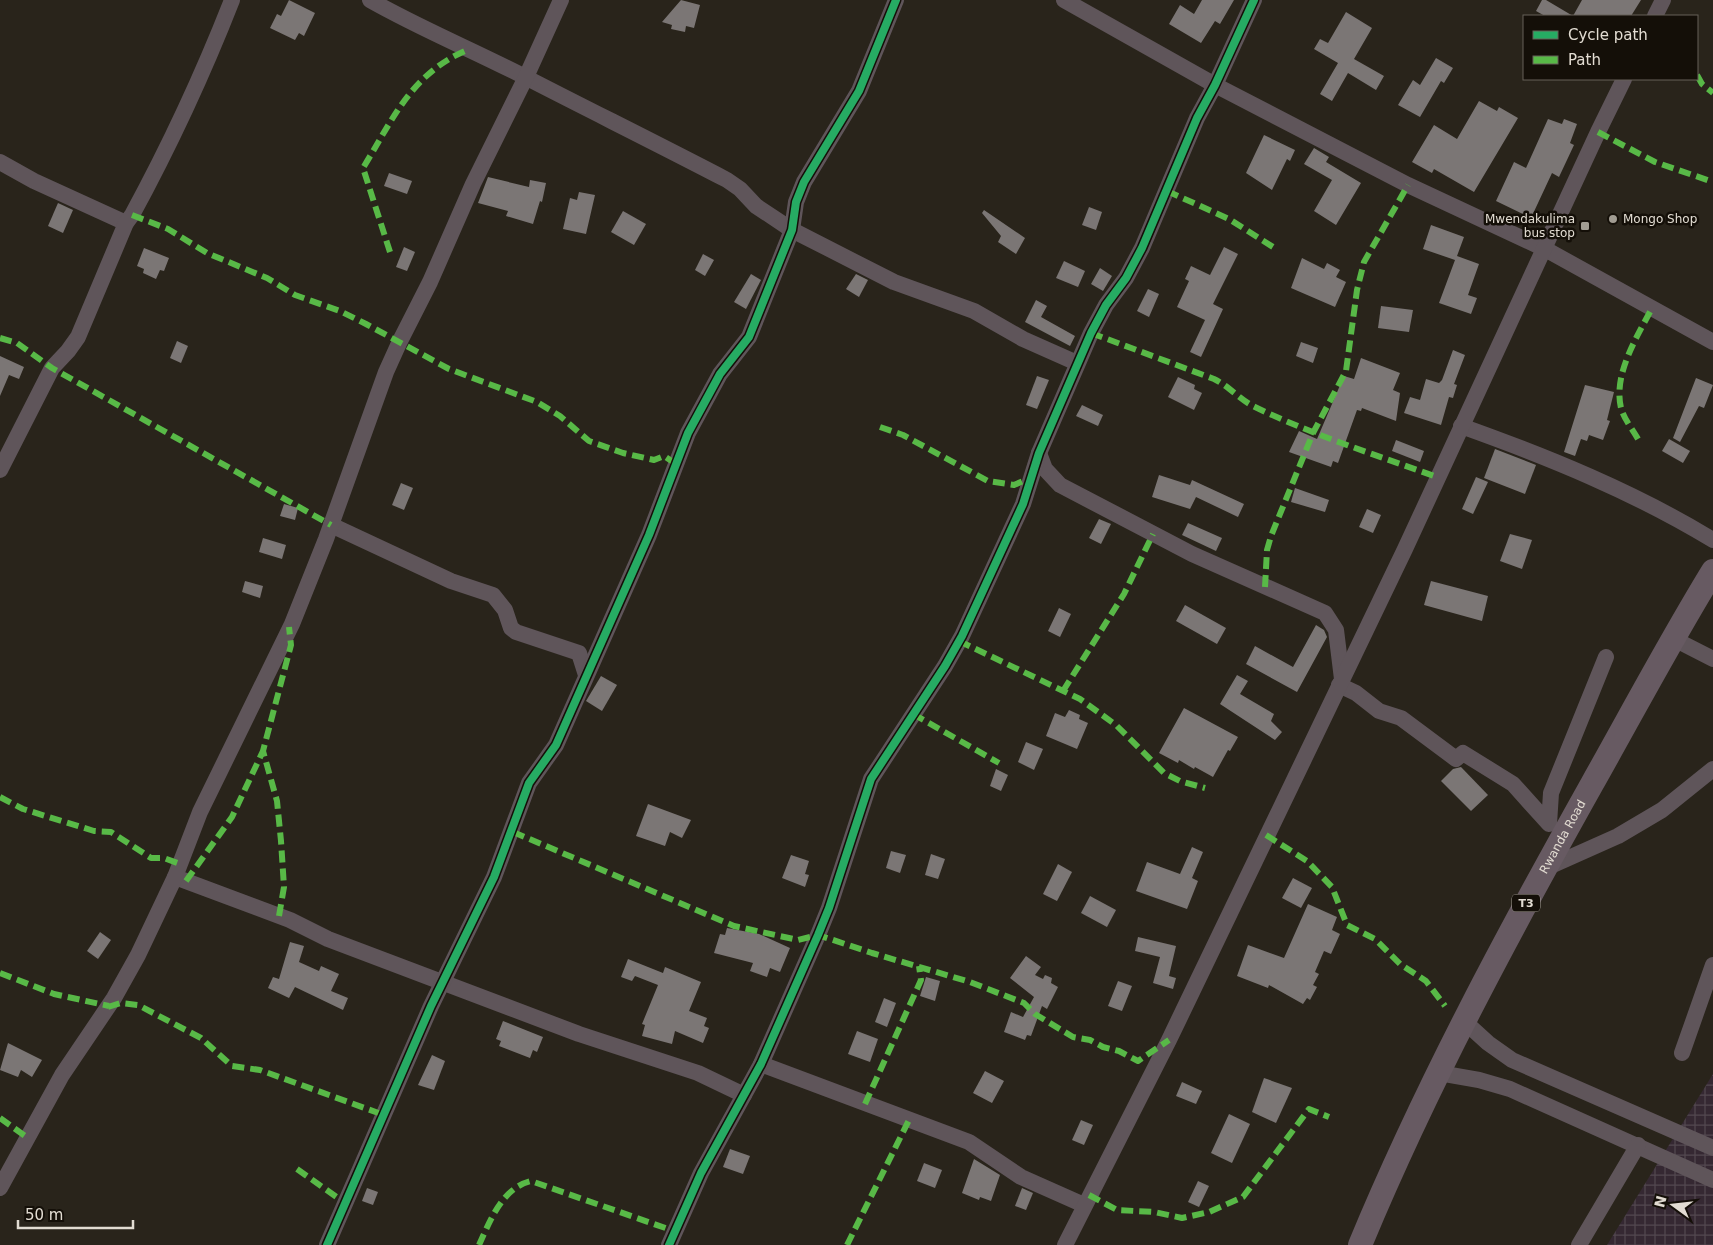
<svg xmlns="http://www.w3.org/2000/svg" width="1713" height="1245" font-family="'DejaVu Sans',sans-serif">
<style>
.industrial{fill:url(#industrial-grid)}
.building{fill:#7b7675}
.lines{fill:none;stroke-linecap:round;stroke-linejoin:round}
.minor{stroke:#5f555a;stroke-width:16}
.highway{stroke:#675a62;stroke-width:24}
.quiet{stroke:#58b947;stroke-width:6;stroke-dasharray:12 6;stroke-linecap:butt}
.cycleway-casing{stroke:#140f08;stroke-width:11}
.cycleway{stroke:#26ab63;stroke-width:8}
.poi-dot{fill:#a19c92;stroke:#140f08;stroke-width:2}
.labels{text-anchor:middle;stroke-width:5;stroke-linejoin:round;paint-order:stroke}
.shield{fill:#140f08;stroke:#a49e95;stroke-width:1}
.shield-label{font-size:11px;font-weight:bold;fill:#e2dcd2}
.poi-label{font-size:12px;fill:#e2dcd2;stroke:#140f08;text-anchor:end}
.street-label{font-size:12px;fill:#e2dcd2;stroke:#140f08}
</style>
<defs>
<pattern id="industrial-grid" width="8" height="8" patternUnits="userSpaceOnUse" patternTransform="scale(1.25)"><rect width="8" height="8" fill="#352832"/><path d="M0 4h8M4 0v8" fill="none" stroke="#52474f"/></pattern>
</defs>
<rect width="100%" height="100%" fill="#29241b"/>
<!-- industrial -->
<polygon class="industrial" points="1713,1074 1713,1245 1607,1245"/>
<!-- building -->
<g class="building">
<polygon points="289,0 315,13 304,36 299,33 295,40 270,28 277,14 281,16"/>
<polygon points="681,0 700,5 694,28 686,26 685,32 671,29 672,25 662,22"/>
<polygon points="1202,0 1234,0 1220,24 1215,21 1201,43 1169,24 1180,5 1194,14"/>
<polygon points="1542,0 1546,0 1573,16 1582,0 1641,0 1631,16 1545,16 1536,11"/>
<polygon points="1346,12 1372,28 1354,59 1384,76 1376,90 1348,73 1332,101 1320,94 1338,63 1314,49 1320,39 1328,43"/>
<polygon points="1436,58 1453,68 1444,83 1441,81 1420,117 1398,105 1413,80 1420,85"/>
<polygon points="1479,101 1497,111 1499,107 1518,118 1474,192 1434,169 1432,173 1412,162 1434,125 1457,139"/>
<polygon points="1548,119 1562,124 1564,119 1577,124 1570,143 1574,145 1559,177 1552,173 1531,218 1496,201 1514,162 1526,168"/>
<polygon points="1264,135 1295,150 1290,161 1287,159 1272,190 1246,173"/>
<polygon points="1314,148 1329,157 1326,162 1361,183 1336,225 1314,211 1332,180 1304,164"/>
<polygon points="389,173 412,181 407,194 384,186"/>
<polygon points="488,177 529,187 530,180 546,183 542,202 540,201 533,224 506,216 508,211 478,203"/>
<polygon points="579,192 595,195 586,234 563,229 570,198 577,200"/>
<polygon points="58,203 73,210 63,233 48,226"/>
<polygon points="1089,207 1102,212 1096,230 1082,225"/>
<polygon points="984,210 1025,238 1016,254 998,242 1001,236 982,213"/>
<polygon points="623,211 646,224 634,245 611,232"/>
<polygon points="1431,225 1464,237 1457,256 1479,264 1468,295 1477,298 1471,314 1439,303 1455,260 1423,249"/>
<polygon points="404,247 415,252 407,271 396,267"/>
<polygon points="1224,247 1238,254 1213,304 1223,309 1201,357 1190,352 1205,320 1177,307 1189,281 1185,279 1191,266 1210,275"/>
<polygon points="144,248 169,258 164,271 160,270 156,279 143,273 144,269 137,266"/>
<polygon points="703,254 714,260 705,276 695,270"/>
<polygon points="1302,258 1324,269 1327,263 1340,270 1336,277 1346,282 1335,307 1291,288"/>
<polygon points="1064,261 1085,271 1078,287 1056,278"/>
<polygon points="1100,268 1112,276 1103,291 1091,284"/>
<polygon points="751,274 761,280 746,309 734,302"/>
<polygon points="856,274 868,280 859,297 846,289"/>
<polygon points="1148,289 1159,294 1149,317 1137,311"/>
<polygon points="1036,300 1047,306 1041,317 1075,336 1070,346 1025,322"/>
<polygon points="1381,306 1413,310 1409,332 1378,328"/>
<polygon points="177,341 188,346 181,363 170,358"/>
<polygon points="1301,342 1318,348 1313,363 1296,356"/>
<polygon points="1453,350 1465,355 1454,384 1457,385 1453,398 1449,397 1441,425 1404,413 1410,397 1420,400 1426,379 1439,383 1442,380"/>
<polygon points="0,356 24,367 19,379 9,375 0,396"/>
<polygon points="1361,358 1400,373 1393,390 1400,393 1396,421 1362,408 1361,411 1357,410 1338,463 1333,461 1331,467 1289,452 1299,431 1317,439 1344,376 1354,379"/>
<polygon points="1037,376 1049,380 1037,409 1026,405"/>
<polygon points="1178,377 1195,385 1194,389 1202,393 1194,410 1168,397"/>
<polygon points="1696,378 1713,385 1704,408 1699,406 1680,442 1673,438"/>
<polygon points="1585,385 1614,392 1607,420 1610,421 1603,440 1589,435 1587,441 1581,439 1575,456 1564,452"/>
<polygon points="1082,405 1103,415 1098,426 1076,416"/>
<polygon points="1669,439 1690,451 1683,463 1662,451"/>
<polygon points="1396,440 1424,451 1420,462 1392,451"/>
<polygon points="1495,449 1536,465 1525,494 1484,478"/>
<polygon points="1159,475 1190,485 1192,480 1244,504 1238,517 1196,497 1190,509 1152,497"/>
<polygon points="1476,477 1488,482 1473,514 1462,509"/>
<polygon points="401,483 413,488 404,510 392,505"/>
<polygon points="1295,488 1329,500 1325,512 1291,502"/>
<polygon points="284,504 298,508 295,520 280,516"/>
<polygon points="1367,509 1381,515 1373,533 1359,527"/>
<polygon points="1099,519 1111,524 1101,544 1089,538"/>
<polygon points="1188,523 1222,538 1216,551 1182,535"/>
<polygon points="1510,534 1532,540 1522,569 1500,561"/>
<polygon points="263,538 286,545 282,559 259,552"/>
<polygon points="245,581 263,586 260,598 242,592"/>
<polygon points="1431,581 1488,596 1482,621 1424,605"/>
<polygon points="1185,605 1226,628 1217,644 1176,621"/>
<polygon points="1059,608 1071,614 1060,637 1048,631"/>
<polygon points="1316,625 1324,630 1327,637 1297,692 1246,664 1255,646 1293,667"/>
<polygon points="1237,675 1248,681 1240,694 1274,714 1271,721 1282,732 1275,740 1220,704"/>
<polygon points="601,676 617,685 602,711 586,701"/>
<polygon points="1184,708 1238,737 1230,751 1228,750 1213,777 1195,767 1194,769 1179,760 1178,763 1159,753"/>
<polygon points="1069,710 1080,715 1079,719 1088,723 1077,749 1046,736 1055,713 1065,717"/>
<polygon points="1026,742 1043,749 1034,770 1018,762"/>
<polygon points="1461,767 1488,795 1471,811 1441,781 1453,769"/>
<polygon points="996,769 1008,775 1001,791 990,786"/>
<polygon points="648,804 691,820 682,838 670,832 665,846 636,836"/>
<polygon points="1192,847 1203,852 1192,878 1198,881 1187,909 1136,891 1147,862 1180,874"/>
<polygon points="891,851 906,855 900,873 886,868"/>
<polygon points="931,854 945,859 938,879 925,875"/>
<polygon points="791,855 809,861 805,874 809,875 805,887 782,878"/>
<polygon points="1058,864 1072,872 1057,901 1043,894"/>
<polygon points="1293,878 1312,888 1301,908 1282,898"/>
<polygon points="1090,896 1116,910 1107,927 1081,913"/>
<polygon points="1308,904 1337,917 1332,930 1340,934 1331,954 1324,951 1315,972 1319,974 1313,985 1317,987 1310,1000 1307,998 1303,1004 1269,985 1268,988 1237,976 1248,945 1284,958"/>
<polygon points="727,928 759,934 790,948 780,972 770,968 767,977 750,971 753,963 714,953 720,934 725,935"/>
<polygon points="100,932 111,940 98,959 87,951"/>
<polygon points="1138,937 1176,946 1169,976 1176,978 1173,989 1153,983 1160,957 1135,951"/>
<polygon points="290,942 304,946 299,962 319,971 321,966 339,974 331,991 348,998 343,1010 295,987 289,998 268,988 273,977 279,979"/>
<polygon points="1026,956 1041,967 1035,975 1043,979 1045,975 1052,978 1051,983 1058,987 1047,1009 1042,1006 1031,1036 1027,1035 1025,1040 1004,1032 1011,1012 1023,1017 1034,997 1010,978"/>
<polygon points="628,959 663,973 665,967 701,982 689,1011 707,1018 704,1026 709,1028 703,1043 675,1031 672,1044 642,1036 645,1025 642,1024 658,985 635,976 632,981 621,977"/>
<polygon points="926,977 940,981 935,1001 920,996"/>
<polygon points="1118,981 1132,986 1122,1011 1108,1006"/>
<polygon points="884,998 896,1003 887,1027 875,1022"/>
<polygon points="503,1021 543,1037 537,1052 533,1050 530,1058 499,1046 501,1041 496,1039"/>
<polygon points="857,1031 878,1039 870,1062 848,1054"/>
<polygon points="8,1043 42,1060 32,1077 21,1070 18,1077 0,1070"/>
<polygon points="432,1055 445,1061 434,1090 418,1085"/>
<polygon points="985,1071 1004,1081 992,1103 973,1093"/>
<polygon points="1264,1078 1292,1088 1276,1123 1252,1112"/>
<polygon points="1182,1082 1202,1091 1196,1104 1176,1096"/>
<polygon points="1229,1114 1250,1124 1232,1163 1211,1153"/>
<polygon points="1081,1120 1093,1125 1084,1145 1072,1140"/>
<polygon points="730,1149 750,1156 743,1174 723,1167"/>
<polygon points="974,1159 1000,1175 991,1201 980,1197 979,1200 962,1193"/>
<polygon points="924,1163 942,1170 935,1188 917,1181"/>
<polygon points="1198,1181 1209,1186 1199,1207 1188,1202"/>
<polygon points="367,1188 378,1192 373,1205 362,1201"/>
<polygon points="1022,1188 1033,1193 1026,1210 1015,1206"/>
</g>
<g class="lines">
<!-- minor -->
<g class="minor">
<path d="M 370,0 C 421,29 475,51 527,78 C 593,112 660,145 727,180 L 740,189 L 756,206 L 792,230 L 894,282 L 974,311 L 1023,339 L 1077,363"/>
<polyline points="1064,0 1215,85 1408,185 1545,249 1713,342"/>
<polyline points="1655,16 1663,0"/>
<polyline points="0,162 34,181 126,223"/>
<path d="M 1461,426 C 1548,457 1634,492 1713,540"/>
<polyline points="1039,453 1045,469 1060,485 1192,554 1325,613 1336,630 1342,679"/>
<path d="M 0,470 L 52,368 L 68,351 L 78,337 L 126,223 L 132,215 C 170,145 203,74 232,0"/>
<polyline points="331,525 451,581 493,595 505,610 511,628 516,632 579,653 586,675"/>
<polyline points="1672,638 1713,659"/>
<polyline points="1339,685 1356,693 1379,711 1401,718 1456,759 1463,753 1513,784 1549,824 1551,793 1606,657"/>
<polyline points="1544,869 1618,836 1662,810 1713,769"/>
<polyline points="175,877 290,920 328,939 579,1034 698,1073 744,1095"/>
<polyline points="1465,1022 1488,1043 1512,1060 1713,1148"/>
<polyline points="1682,1053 1713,965"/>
<polyline points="761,1064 969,1142 1021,1177 1084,1205"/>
<polyline points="1439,1073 1479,1080 1510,1089 1713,1180"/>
<polyline points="0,1188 62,1075 114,998 138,955 175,877 200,812 292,624 326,539 386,372 400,341 430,282 473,184 526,77 561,0"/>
<polyline points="327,1245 431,1006 494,877 529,783 556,745 649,535 688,433 720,374 749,337 792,230 796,202 804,182 859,91 896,0"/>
<polyline points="669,1245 701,1173 761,1064 818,935 829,908 871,779 945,666 962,636 1023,504 1039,453 1091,333 1106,305 1126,278 1142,248 1197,118 1215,85 1254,0"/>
<polyline points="1065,1245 1169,1040 1405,549 1598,132 1624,79"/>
<polyline points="1579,1245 1638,1145"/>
</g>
<!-- highway -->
<path class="highway" id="s1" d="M 1360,1245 C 1426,1086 1508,934 1592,784 C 1632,713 1670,641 1713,571"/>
<!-- quiet -->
<g class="quiet">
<polyline points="1697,75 1702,84 1713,93"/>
<polyline points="1598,132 1655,162 1713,182"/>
<polyline points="1167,191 1229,219 1273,247"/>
<polyline points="132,215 168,229 207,253 267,278 295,295 340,311 366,324 449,369 537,402 560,416 589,441 623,453 654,460 664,456 676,464"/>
<path d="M 390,252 L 363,168 C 393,119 411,74 467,50"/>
<path d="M 1091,333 L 1214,379 C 1229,386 1240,400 1255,407 C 1313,435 1376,455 1437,477"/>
<polyline points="0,338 17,343 52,368 331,525"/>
<polyline points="880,427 903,435 988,481 1014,485 1032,477"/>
<path d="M 1638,439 C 1633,430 1624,419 1621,408 C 1613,374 1637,337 1652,308"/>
<polyline points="1265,587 1267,550 1271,536 1313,433 1346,371 1357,290 1364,262 1408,185"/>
<polyline points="959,641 1080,699 1116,725 1164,773 1180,781 1205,788"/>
<polyline points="1063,691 1124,594 1153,534"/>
<polyline points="913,714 999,763"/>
<polyline points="0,797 23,809 94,831 111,832 151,858 164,858 180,864"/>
<polyline points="513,832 734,926 798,940 818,935 872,953 970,982 1024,1003 1035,1014 1073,1037 1090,1040 1103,1047 1119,1051 1138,1061 1169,1040"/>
<polyline points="1266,835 1307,861 1332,887 1347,925 1375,939 1400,964 1426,981 1445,1006"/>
<polyline points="186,881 232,817 263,751"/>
<polyline points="279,916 284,887 281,841 277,801 263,751 291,645 289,627"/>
<polyline points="0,973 54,994 109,1006"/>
<polyline points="108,1007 121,1003 138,1005 201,1038 232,1066 260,1070 384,1115"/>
<polyline points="865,1104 921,980 919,966"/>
<polyline points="0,1118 28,1138"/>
<polyline points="297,1169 345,1203"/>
<polyline points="1089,1195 1117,1210 1154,1212 1182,1218 1209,1212 1243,1197 1309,1109 1329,1117"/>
<path d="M 479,1245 C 490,1221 502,1188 531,1181 L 674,1231"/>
<polyline points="847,1245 909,1120"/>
</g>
<!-- cycleway casing -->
<g class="cycleway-casing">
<g id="cycleway">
<polyline points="327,1245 431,1006 494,877 529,783 556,745 649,535 688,433 720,374 749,337 792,230 796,202 804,182 859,91 896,0"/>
<polyline points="669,1245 701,1173 761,1064 818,935 829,908 871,779 945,666 962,636 1023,504 1039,453 1091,333 1106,305 1126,278 1142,248 1197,118 1215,85 1254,0"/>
</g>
</g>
<!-- cycleway -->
<use href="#cycleway" class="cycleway"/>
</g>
<!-- markers -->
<g class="poi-dot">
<circle cx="1613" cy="219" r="5"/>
<rect x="1580" y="221" width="10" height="10" rx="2.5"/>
</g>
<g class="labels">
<!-- shield labels -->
<rect class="shield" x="1512" y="894.5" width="28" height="17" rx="4"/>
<g class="shield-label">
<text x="1526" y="907">T3</text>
</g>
<!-- poi labels -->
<g class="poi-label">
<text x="1575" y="223">Mwendakulima<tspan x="1575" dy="14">bus stop</tspan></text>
<text x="1623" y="223" text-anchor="start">Mongo Shop</text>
</g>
<!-- street labels -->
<g class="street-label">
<text dy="4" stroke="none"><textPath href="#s1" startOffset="456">Rwanda Road</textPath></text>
</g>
</g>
<!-- legend -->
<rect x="1523" y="15" width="175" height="65" fill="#140f08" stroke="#666159"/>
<rect x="1533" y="31" width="25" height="8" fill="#26ab63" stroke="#666159"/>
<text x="1568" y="40" font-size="15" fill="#e2dcd2">Cycle path</text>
<rect x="1533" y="56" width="25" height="8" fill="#58b947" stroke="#666159"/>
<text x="1568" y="65" font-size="15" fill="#e2dcd2">Path</text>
<!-- north arrow -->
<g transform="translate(1673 1205) rotate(285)" stroke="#140f08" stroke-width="4" paint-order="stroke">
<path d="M0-4L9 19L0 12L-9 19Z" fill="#e2dcd2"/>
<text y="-8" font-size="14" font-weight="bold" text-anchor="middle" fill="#e2dcd2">N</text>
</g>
<!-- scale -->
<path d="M18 1220v8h115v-8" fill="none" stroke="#e2dcd2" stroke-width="2.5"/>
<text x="25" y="1220" font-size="15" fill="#e2dcd2" stroke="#140f08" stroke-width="4" paint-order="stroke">50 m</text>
</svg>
